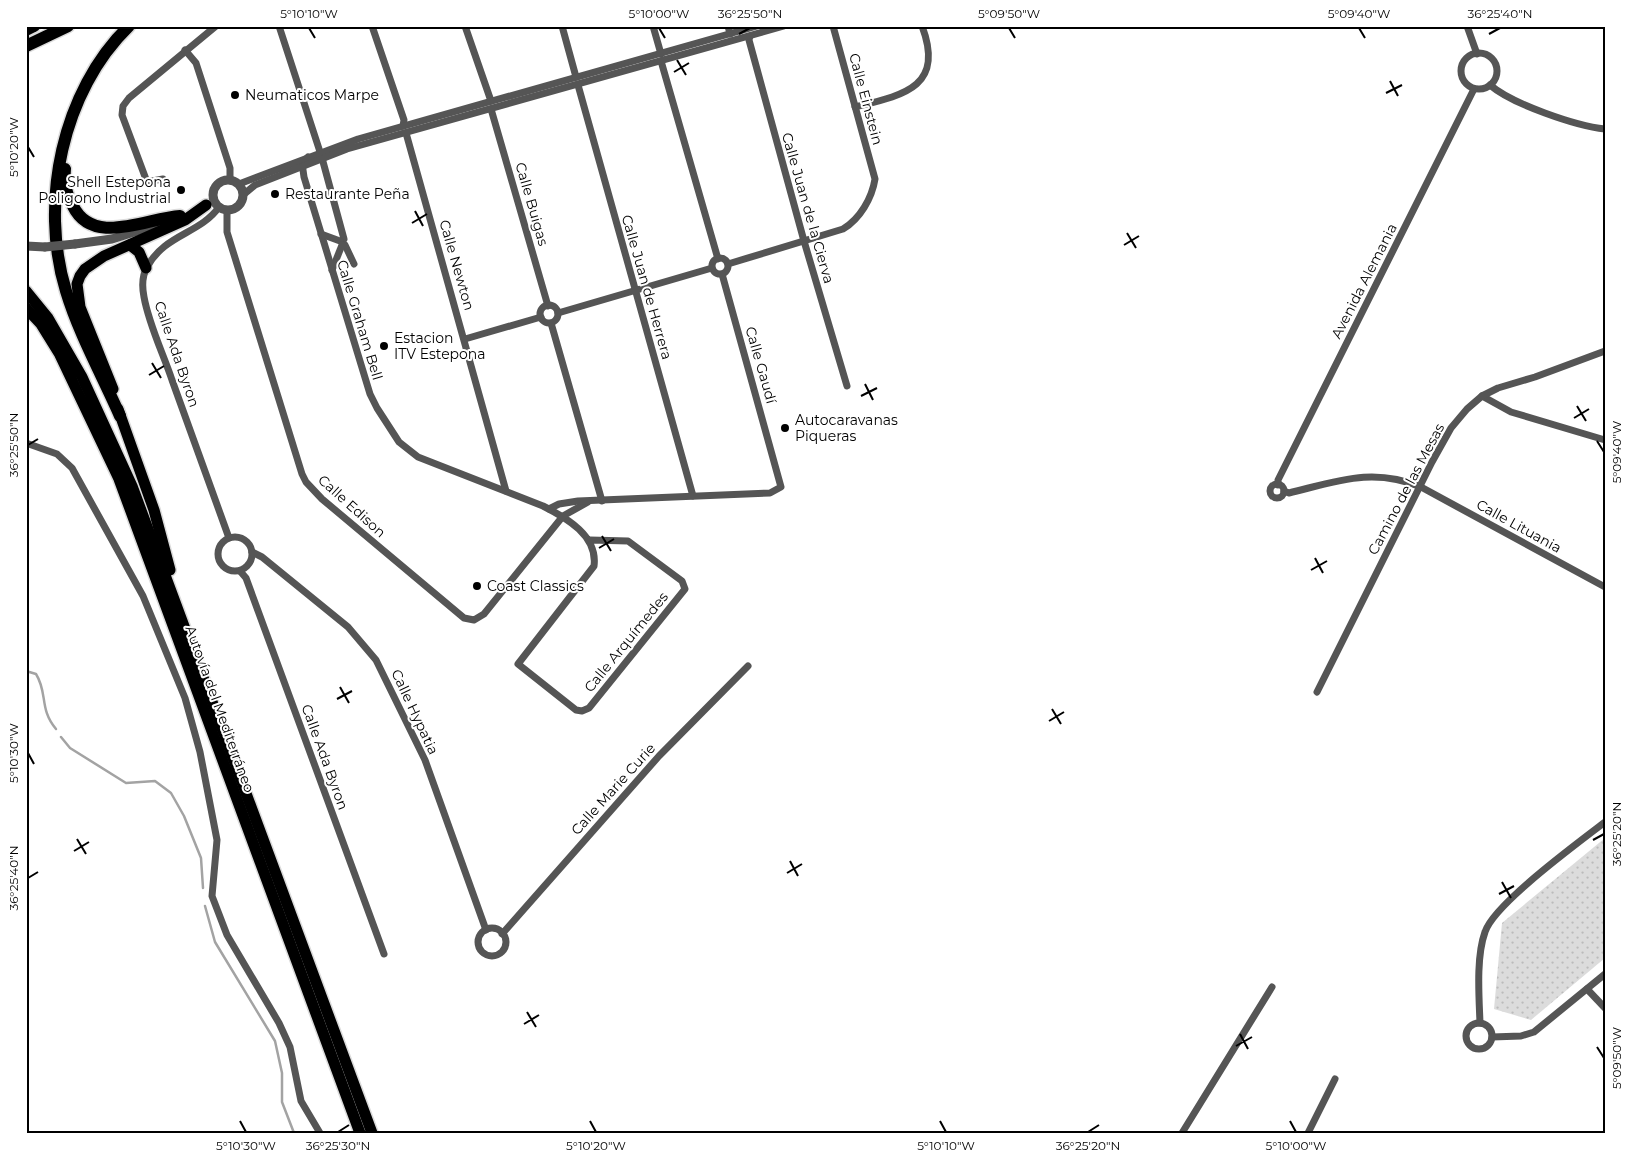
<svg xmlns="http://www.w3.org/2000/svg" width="1631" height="1159" font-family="Montserrat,sans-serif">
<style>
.grass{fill:url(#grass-dots)}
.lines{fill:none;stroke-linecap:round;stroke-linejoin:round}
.stream{stroke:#a3a3a3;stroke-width:2.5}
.trunk-casing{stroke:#dbdbdb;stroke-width:14}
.motorway-casing{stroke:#dbdbdb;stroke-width:15}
.minor{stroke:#555;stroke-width:7}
.tertiary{stroke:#555;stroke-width:9}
.trunk{stroke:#000;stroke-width:11}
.motorway{stroke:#000;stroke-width:12}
.tertiary-bridge{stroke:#555;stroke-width:9}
.ticks{fill:none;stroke:#000;stroke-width:2}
.poi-dot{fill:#000;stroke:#fff;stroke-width:2}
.labels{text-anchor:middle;stroke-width:4;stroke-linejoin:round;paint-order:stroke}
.poi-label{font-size:14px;fill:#000;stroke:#fff;text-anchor:start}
.street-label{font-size:14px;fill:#000;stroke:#fff}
.neatline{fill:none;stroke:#000;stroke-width:2}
.ticks-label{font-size:12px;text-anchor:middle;fill:#000}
</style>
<defs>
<pattern id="grass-dots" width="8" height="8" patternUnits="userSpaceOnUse" patternTransform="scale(1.25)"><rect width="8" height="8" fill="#dcdcdc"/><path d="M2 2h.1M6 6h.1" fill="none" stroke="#bbb" stroke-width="1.8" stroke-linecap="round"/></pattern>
</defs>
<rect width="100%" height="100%" fill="#fff"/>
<!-- grass -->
<polygon class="grass" points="1605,838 1605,958 1531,1020 1494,1009 1502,923"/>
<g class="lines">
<!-- stream -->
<g class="stream">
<path d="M 26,671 L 36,674 C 48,693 39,709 56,729"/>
<polyline points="61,737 70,748 126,783 155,781 171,793 184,816 201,858 203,888"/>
<polyline points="205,906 215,942 275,1041 282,1073 282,1102 294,1133"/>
</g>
<!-- trunk casing -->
<g class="trunk-casing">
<g id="trunk">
<polyline points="130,245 139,252 146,268"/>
<polyline points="26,291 48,318 82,377 132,486 372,1133"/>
<polyline points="26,308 41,324 59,353 119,479 360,1133"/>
<polyline points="113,389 80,307 77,284 80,276 85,269 104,256 185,220 206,205"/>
<polyline points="118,409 154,510 170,570"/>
</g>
</g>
<!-- motorway casing -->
<g class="motorway-casing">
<g id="motorway">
<polyline points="26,30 34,26"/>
<polyline points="26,46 68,26"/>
<path d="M 65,169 C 63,182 66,194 73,206 C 93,247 147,218 180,216"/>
<path d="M 120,416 C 102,375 79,334 66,291 C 39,203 62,91 129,26"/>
</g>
</g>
<!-- minor -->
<g class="minor">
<polyline points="279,26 322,158 344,239"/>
<polyline points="372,26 404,120 403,126"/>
<polyline points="465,26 491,101"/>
<polyline points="562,26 576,77"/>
<polyline points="653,26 661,54"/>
<polyline points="728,26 730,34"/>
<polyline points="1467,26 1477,54"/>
<polyline points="750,36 749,40 804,241 847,386"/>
<polyline points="185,50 196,63 230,168 230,180"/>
<circle cx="1479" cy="71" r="18"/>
<polyline points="661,61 718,259"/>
<polyline points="578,85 693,496"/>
<path d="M 1490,85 C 1512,104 1576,126 1605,129"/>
<path d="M 855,107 C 904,95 945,87 922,26"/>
<polyline points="491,109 548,306"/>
<polyline points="406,133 506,491"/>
<path d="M 308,157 L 302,163 L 304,177 L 370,394 L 377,408 L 399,442 L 418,457 L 543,506 C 567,518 598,536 594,566 L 518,664 L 576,710 L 582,711 L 589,708 L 685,589 L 682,581 L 628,541 L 590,540"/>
<polyline points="163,179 147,182 122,115 123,106 129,98 216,26"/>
<polyline points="239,184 358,139 757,26"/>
<polyline points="243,195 255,185 347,149 784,26"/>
<path d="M 219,207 C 200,234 165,234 147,267 C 142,276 142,287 144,297 C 149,325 163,353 172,380 C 191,433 210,485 229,538"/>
<polyline points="227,210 227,232 302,474 306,482 322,499 464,618 474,620 484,614 563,516 588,502"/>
<polyline points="321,234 340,241"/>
<polyline points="345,245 354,264"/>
<circle cx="720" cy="266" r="8"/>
<path d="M 728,264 L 843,229 C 860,219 872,198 875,179 L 833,26"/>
<polyline points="332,270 342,245"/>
<circle cx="549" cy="314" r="9"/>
<polyline points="558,313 712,268"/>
<polyline points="551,323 602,501"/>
<polyline points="465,339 541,317"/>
<polyline points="1482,396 1511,412 1605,440"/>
<polyline points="26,443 57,454 72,468 143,596 185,698 200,752 217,840 212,896 227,935 279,1023 290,1047 301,1101 320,1133"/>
<circle cx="1277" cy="491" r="7"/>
<polyline points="1278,485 1278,480 1474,89"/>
<path d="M 1284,491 L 1289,493 C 1338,481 1373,467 1421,487 L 1605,587"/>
<polyline points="549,509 559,504 578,501 770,493 781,487 722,274"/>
<circle cx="235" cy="554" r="17"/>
<polyline points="252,552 262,557 348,627 376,660 425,760 486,930"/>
<polyline points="240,571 246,578 384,954"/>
<polyline points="1317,692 1432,462 1451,428 1467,409 1482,396 1498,388 1535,377 1605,351"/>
<circle cx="492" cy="942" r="14"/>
<polyline points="502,934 659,756 748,666"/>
<polyline points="1587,989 1605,1008"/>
<circle cx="1479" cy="1036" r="13"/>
<path d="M 1480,1023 C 1479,996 1476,957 1485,932 C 1494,904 1578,843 1605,822"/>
<polyline points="1492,1037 1521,1036 1534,1032 1605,974"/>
<polyline points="1182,1133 1272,987"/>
<polyline points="1308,1133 1335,1079"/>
</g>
<!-- tertiary -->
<g class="tertiary">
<circle cx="228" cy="195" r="15"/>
<polyline points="75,244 112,239 159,224"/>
<polyline points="26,246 45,247"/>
</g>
<!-- trunk -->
<use href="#trunk" class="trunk"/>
<!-- motorway -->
<use href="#motorway" class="motorway"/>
<!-- tertiary-bridge -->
<polyline class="tertiary-bridge" points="45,247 75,244"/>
</g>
<!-- ticks -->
<path class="ticks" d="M 309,28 L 315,38M 659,28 L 665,38M 1009,28 L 1015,38M 1359,28 L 1365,38M 739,34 L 750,28M 1489,34 L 1500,28M 677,60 L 686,75M 674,72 L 689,63M 1390,81 L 1398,96M 1386,93 L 1402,85M 28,147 L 34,157M 415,211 L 423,226M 412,223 L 427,214M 1127,233 L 1136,248M 1124,245 L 1139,236M 152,363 L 161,378M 149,375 L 164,366M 865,384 L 873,400M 861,396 L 877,388M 1577,406 L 1586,421M 1574,418 L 1589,409M 1597,441 L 1604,452M 28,445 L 38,439M 602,536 L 611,551M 599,548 L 614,539M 1315,558 L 1323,573M 1311,570 L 1327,561M 340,687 L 349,703M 337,699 L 352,691M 1052,709 L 1061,724M 1049,721 L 1064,712M 28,753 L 34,764M 77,839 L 86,854M 1593,840 L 1604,834M 74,851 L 89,842M 790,861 L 798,876M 787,873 L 802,864M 28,878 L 38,872M 1502,882 L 1511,898M 1499,894 L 1514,886M 527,1012 L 536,1027M 524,1024 L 539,1015M 1240,1034 L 1248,1049M 1236,1046 L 1252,1037M 1597,1047 L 1604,1058M 240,1121 L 246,1132M 590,1121 L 596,1132M 940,1121 L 946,1132M 1290,1121 L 1296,1132M 338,1132 L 349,1125M 1088,1132 L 1099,1125"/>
<!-- markers -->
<g class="poi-dot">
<circle cx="235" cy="95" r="5"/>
<circle cx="181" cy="190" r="5"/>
<circle cx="275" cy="194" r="5"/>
<circle cx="384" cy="346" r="5"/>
<circle cx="785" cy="428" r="5"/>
<circle cx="477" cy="586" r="5"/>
</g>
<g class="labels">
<!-- poi labels -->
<g class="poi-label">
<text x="245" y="100">Neumaticos Marpe</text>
<text x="171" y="187" text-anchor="end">Shell Estepona<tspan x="171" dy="16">Poligono Industrial</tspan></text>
<text x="285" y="199">Restaurante Peña</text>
<text x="394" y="343">Estacion<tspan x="394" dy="16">ITV Estepona</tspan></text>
<text x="795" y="425">Autocaravanas<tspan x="795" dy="16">Piqueras</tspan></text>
<text x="487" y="591">Coast Classics</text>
</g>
<!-- street labels -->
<g class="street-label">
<text transform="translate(866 99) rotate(75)" y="5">Calle Einstein</text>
<text transform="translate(532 204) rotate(74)" y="5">Calle Buigas</text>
<text transform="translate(808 208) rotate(74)" y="5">Calle Juan de la Cierva</text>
<text transform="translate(457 265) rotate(74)" y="5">Calle Newton</text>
<text transform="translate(1364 281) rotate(-63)" y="5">Avenida Alemania</text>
<text transform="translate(647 287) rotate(74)" y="5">Calle Juan de Herrera</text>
<text transform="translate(360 320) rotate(73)" y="5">Calle Graham Bell</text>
<text transform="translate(177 354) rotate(71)" y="5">Calle Ada Byron</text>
<text transform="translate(761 365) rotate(74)" y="5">Calle Gaudí</text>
<text transform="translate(1406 489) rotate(-62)" y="5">Camino de las Mesas</text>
<text transform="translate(352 506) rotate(42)" y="5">Calle Edison</text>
<text transform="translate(1519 526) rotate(29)" y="5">Calle Lituania</text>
<text transform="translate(626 642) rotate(-51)" y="5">Calle Arquímedes</text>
<text transform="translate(220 709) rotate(70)" y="5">Autovía del Mediterráneo</text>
<text transform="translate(415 712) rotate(65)" y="5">Calle Hypatia</text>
<text transform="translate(325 757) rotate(70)" y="5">Calle Ada Byron</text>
<text transform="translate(613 789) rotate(-48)" y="5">Calle Marie Curie</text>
</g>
</g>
<!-- border -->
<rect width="1631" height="1159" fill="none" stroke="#ffffff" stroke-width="55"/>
<rect x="28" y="28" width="1576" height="1104" class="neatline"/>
<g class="ticks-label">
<text x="309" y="18">5°10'10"W</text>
<text x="659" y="18">5°10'00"W</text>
<text x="750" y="18">36°25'50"N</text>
<text x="1009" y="18">5°09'50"W</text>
<text x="1359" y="18">5°09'40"W</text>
<text x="1500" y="18">36°25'40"N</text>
<text transform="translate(14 147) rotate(-90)" y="4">5°10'20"W</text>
<text transform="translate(14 445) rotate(-90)" y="4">36°25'50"N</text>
<text transform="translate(1617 452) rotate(-90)" y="4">5°09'40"W</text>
<text transform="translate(14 753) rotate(-90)" y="4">5°10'30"W</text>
<text transform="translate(1617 834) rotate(-90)" y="4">36°25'20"N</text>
<text transform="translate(14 878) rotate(-90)" y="4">36°25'40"N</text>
<text transform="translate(1617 1058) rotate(-90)" y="4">5°09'50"W</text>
<text x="246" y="1150">5°10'30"W</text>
<text x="338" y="1150">36°25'30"N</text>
<text x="596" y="1150">5°10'20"W</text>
<text x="946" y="1150">5°10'10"W</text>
<text x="1088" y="1150">36°25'20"N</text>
<text x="1296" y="1150">5°10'00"W</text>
</g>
</svg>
